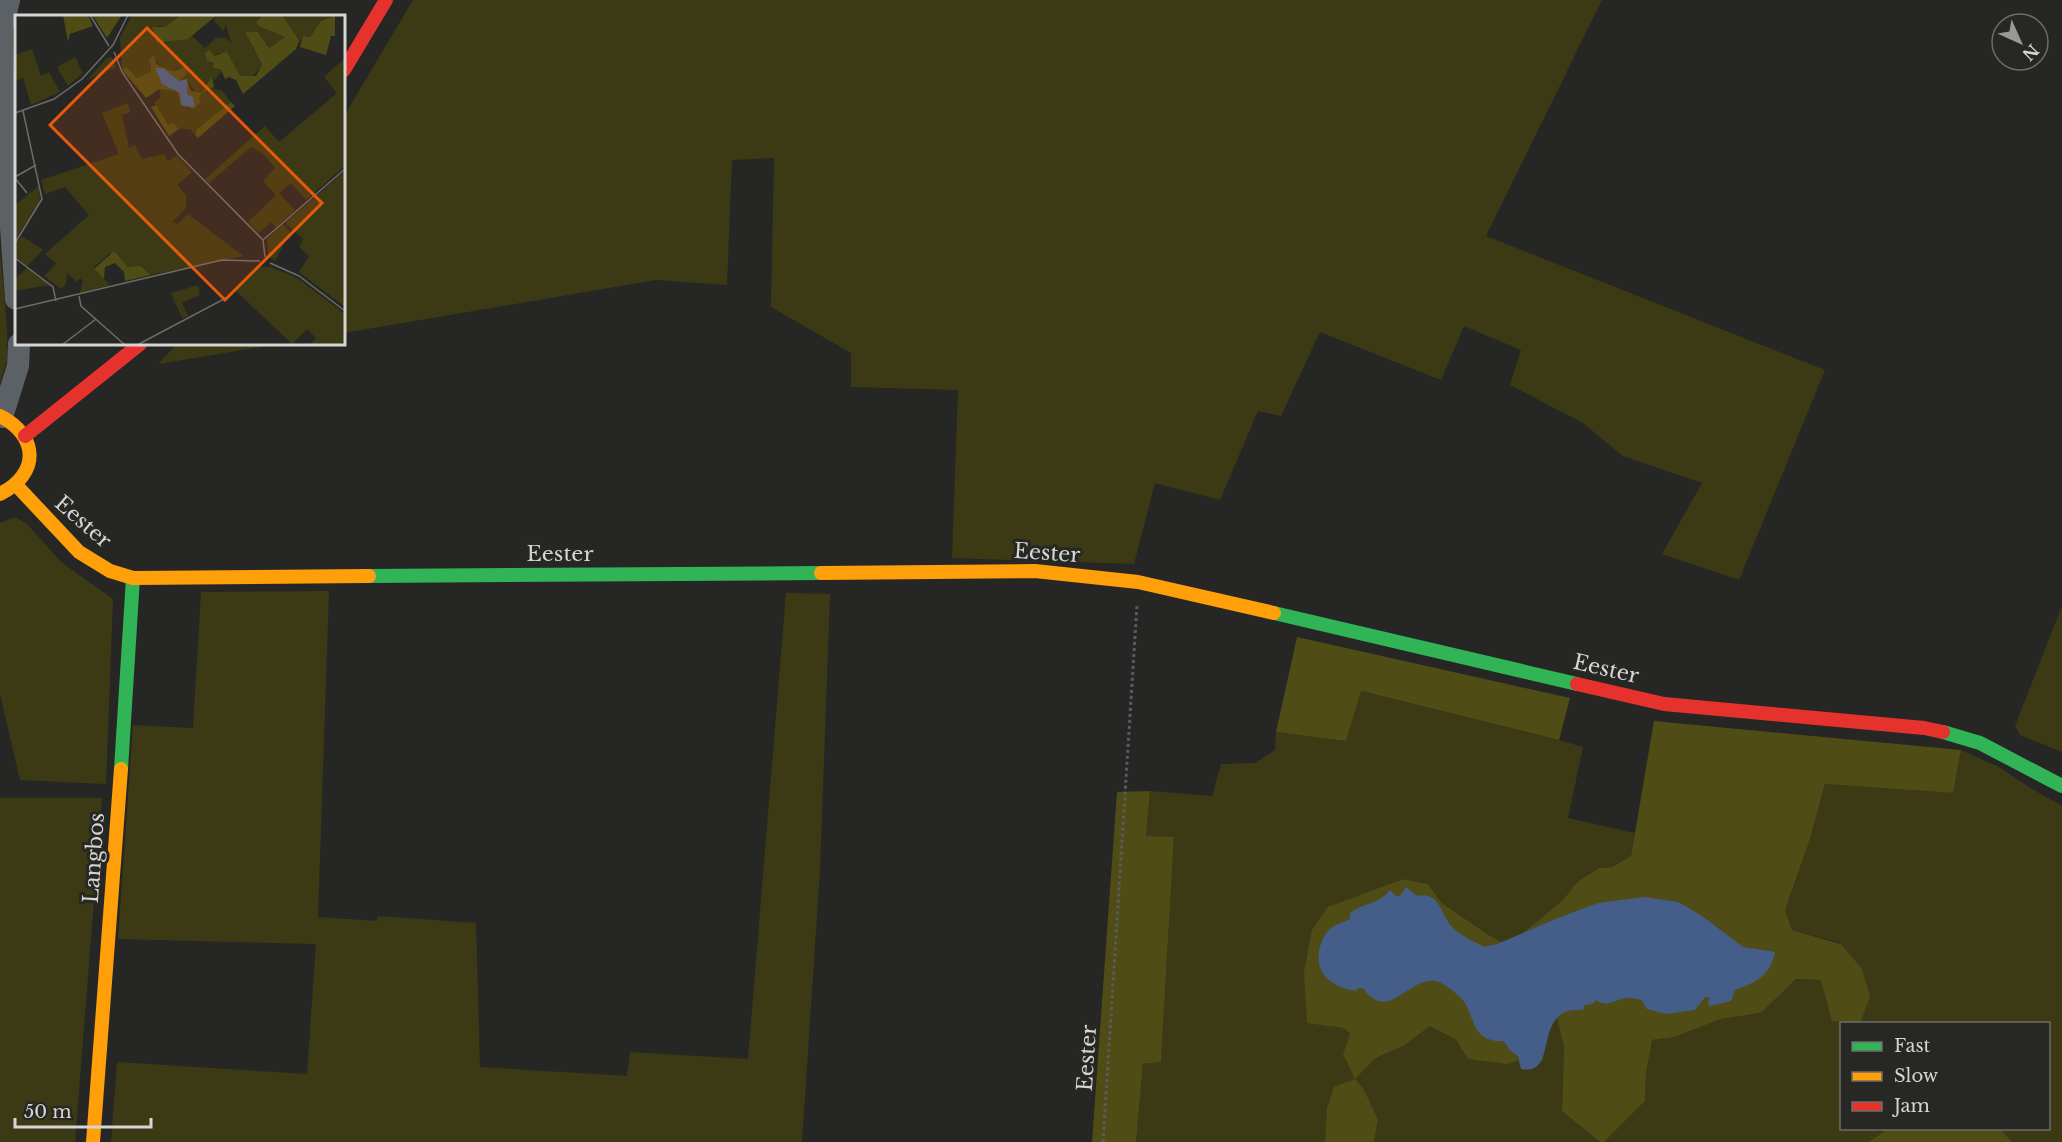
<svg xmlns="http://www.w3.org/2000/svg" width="2062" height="1142" font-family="'Libre Baskerville',serif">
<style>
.green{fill:#3c3a15}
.forest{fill:#504c15}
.water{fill:#455e89}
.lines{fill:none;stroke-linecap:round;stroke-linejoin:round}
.path{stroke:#595c5f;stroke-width:3;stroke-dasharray:3 3;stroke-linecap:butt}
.street{stroke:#5c6166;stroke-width:22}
.fast{stroke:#30b455;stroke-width:14}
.slow{stroke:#ff9f0a;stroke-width:14}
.jam{stroke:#e5322d;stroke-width:14}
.labels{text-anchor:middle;stroke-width:6;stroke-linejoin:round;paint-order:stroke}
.street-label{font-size:21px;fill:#d5d5d3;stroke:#272724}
.inset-road{fill:none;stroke:#6c6c6b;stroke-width:1.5}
.view{fill:#e8590c;fill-opacity:0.15;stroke:#e8590c;stroke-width:3}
.inset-edge{fill:none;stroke:#d5d5d3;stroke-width:3}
</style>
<rect width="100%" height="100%" fill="#262625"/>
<!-- green -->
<g class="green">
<polygon points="413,0 1602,0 1486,236 1825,370 1739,580 1662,554 1702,483 1623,456 1583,423 1510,385 1521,350 1464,326 1441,380 1320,332 1281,416 1258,411 1220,500 1155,483 1134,564 952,558 958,390 851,387 851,353 771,307 774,158 732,160 727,285 656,280 344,333 344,116"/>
<polygon points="0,249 7,329 7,359 0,384"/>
<polygon points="177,344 279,344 158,364"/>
<polygon points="15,517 27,524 61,562 113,599 106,784 20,780 0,694 0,523"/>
<polygon points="329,591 318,917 377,921 378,916 476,923 480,1067 627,1076 630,1052 748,1059 786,593 830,594 820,870 802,1142 111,1142 117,1062 307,1074 316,944 118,939 133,725 193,728 201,592"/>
<polygon points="2062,606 2062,752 2020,735 2015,726"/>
<path d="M 1360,691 L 1559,740 L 1583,747 L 1568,818 L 1635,833 L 1631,856 L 1612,867 L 1599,868 L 1577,882 L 1563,900 L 1508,945 L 1490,936 L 1442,903 L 1428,884 L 1403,879 L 1370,892 L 1307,1022 L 1343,1028 L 1350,1034 L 1355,1079 L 1376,1058 L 1405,1045 L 1430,1026 L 1456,1040 L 1468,1059 L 1543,1060 C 1546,1045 1547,1029 1557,1017 L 1564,1047 L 1562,1111 L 1600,1142 L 1374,1142 L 1378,1120 L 1327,1108 L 1325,1142 L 1136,1142 L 1143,1064 L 1161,1062 L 1174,838 L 1146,836 L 1150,791 L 1212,796 L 1221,764 L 1255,763 L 1275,750 L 1276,732 L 1346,741 Z"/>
<polygon points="1961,750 1999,767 2032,789 2062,806 2062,1142 2012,1142 2002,1131 1996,1129 2048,1128 2048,1024 1842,1024 1842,1128 1888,1129 1869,1142 1604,1142 1645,1101 1646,1074 1652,1040 1675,1037 1721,1019 1761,1013 1796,979 1821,980 1841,943 1792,930 1785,910 1810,839 1825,784 1953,793"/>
<polygon points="0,798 102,798 75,1142 0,1142"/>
</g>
<!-- forest -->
<g class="forest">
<polygon points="1297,637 1570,698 1559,740 1361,691 1346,741 1276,732"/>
<path d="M 1654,721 L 1961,750 L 1953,793 L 1825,784 L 1810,839 L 1785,910 L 1792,930 L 1841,944 L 1862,969 L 1870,997 L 1860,1023 L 1832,1021 L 1821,980 L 1796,979 L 1761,1013 L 1721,1019 L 1675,1037 L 1652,1040 L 1646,1074 L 1645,1101 L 1604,1142 L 1600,1142 L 1562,1111 L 1564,1047 L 1557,1018 C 1546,1029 1546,1046 1543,1060 C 1537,1066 1530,1071 1521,1069 L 1519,1060 L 1507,1064 L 1468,1059 L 1456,1040 L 1430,1026 L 1405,1045 L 1376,1058 L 1355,1079 L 1364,1090 L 1378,1120 L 1374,1142 L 1325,1142 L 1327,1108 L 1334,1087 L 1355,1079 L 1343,1054 L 1350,1034 L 1343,1028 L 1307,1023 L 1304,972 L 1312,930 L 1328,907 L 1403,879 L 1428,884 L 1442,903 L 1490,936 L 1508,945 L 1563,900 L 1577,882 L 1599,868 L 1612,867 L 1631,856 Z"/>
<polygon points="1150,791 1146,836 1174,837 1161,1062 1143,1064 1136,1142 1092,1142 1117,792"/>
<polygon points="1889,1128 1996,1129 2002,1131 2012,1142 1869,1142"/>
</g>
<!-- water -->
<path class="water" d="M 1406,887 L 1417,896 C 1441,891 1440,914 1452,927 C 1460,936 1474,941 1484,947 L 1497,944 L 1558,918 L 1598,903 L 1644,897 L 1678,902 L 1702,916 L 1743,947 L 1775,952 C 1770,976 1757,982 1735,990 L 1731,1001 L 1709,1006 L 1708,1002 L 1710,998 L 1705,997 L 1695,1010 L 1666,1014 L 1647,1009 L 1642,1000 C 1637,999 1631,997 1626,998 C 1613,1000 1608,1008 1596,1000 L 1592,1004 L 1584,1005 L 1583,1010 C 1530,1005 1561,1077 1521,1069 L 1518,1056 L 1508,1049 L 1507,1045 L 1503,1041 C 1473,1042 1475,1020 1465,1003 C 1461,997 1453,991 1448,987 C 1444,985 1439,981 1435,981 C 1408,977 1388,1024 1363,988 L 1358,988 L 1356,991 C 1334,988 1315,975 1319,951 C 1321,943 1323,936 1329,930 C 1335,923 1343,923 1350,919 L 1350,913 C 1362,903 1379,905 1390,890 L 1396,896 L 1400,896 Z"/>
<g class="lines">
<!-- path -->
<polyline class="path" points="1103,1142 1137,605"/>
<!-- street -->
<g class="street">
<polyline points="9,0 2,30 4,127 16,299"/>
<polyline points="2,417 18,366 19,344"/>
</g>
<!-- fast -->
<g class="fast">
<polyline points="369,576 821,573"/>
<polyline points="1274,613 1577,684"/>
<polyline points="1943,732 1980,743 2062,786"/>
<polyline points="121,769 133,578"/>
</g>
<!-- slow -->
<g class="slow">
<path d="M 0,416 C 39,436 40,474 0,494"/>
<polyline points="17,486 79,552 110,571 133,578 369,576"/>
<polyline points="821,573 1035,571 1138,582 1274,613"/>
<polyline points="93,1142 121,769"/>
</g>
<!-- jam -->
<g class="jam">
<polyline points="344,70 386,0"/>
<polyline points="25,436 140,344"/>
<polyline points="1577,684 1664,704 1924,728 1943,732"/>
</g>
</g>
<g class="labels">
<!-- street labels -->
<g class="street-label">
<text transform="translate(83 522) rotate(41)" y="7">Eester</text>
<text transform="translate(1047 553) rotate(4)" y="7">Eester</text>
<text x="560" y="561">Eester</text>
<text transform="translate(1606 669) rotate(13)" y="7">Eester</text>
<text transform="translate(94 858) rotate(-86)" y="7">Langbos</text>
<text transform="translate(1087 1058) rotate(-86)" y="7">Eester</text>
</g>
</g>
<!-- overview -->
<g transform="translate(15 15)">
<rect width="330" height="330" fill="#262625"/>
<path d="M 117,0 L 166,0 L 150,12 L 142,11 L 148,29 L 176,20 L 190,33 L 201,23 L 211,23 L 216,28 L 211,10 L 208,16 L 199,5 L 202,0 L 248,0 L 241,7 L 243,11 L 270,22 L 254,33 L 243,17 L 230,17 L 247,51 L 237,62 L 225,61 L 216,46 L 205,38 L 199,41 L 190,38 L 192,46 L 199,48 L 199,53 L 207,56 L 200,65 L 196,62 L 192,78 L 197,73 L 207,76 L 216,87 L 182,114 L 180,120 L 175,114 L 164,114 L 159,108 L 153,111 L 139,87 L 146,82 L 144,74 L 163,76 L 166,91 L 175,95 L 184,83 L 172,65 L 164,66 L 164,52 L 158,56 L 139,47 L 134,48 L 136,56 L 122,63 L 112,52 L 107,55 L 105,23 ZM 267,0 L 318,0 L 306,6 L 295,22 L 288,21 L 281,34 L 284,25 ZM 17,34 L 26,61 L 34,57 L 45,77 L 16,90 L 8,63 L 0,66 L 0,40 ZM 60,42 L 68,58 L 53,71 L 42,52 ZM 97,42 L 101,52 L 72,65 L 92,43 ZM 330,43 L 330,151 L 291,185 L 276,168 L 264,178 L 280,195 L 261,212 L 256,207 L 244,218 L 233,207 L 261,180 L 248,166 L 260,153 L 249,140 L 236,132 L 194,168 L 190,164 L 250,111 L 264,127 L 322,78 L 309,62 ZM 112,88 L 116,97 L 107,100 L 114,133 L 120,130 L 127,144 L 149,139 L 153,146 L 162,141 L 177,157 L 162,170 L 171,180 L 171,193 L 158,206 L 162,209 L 173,199 L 228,241 L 136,260 L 127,251 L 117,254 L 95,238 L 78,253 L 95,270 L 65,278 L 68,266 L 65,263 L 62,267 L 52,258 L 51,269 L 46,274 L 29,261 L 41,249 L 30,239 L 74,200 L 50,172 L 30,179 L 26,165 L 104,139 L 87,98 ZM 330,156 L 330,292 L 284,257 L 294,241 L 284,232 L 288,224 L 270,208 ZM 24,171 L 25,186 L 0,225 L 0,190 ZM 268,209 L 275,217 L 260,246 L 253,240 L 252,224 ZM 7,221 L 28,235 L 12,251 L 0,241 L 0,229 ZM 243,252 L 256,252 L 282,263 L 330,299 L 330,330 L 294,330 L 301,323 L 292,314 L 277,329 L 221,276 ZM 12,253 L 34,270 L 0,276 L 0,264 ZM 183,270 L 185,280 L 167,288 L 173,301 L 167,303 L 156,278 Z" fill="#3c3a15"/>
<path d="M 48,0 L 73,0 L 78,11 L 55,19 L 53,27 ZM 107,0 L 92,23 L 78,1 L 81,0 ZM 166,0 L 202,0 L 173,24 L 142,28 L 137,12 L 150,12 ZM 248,0 L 267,0 L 284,25 L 281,34 L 228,79 L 221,65 L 214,62 L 210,64 L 206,55 L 198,53 L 199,48 L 192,46 L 190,38 L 195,35 L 199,41 L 212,37 L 225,61 L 241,61 L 247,50 L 230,17 L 243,17 L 254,33 L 270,22 L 243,11 L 241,7 ZM 320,0 L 320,21 L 316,21 L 311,40 L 285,32 L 288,21 L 295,22 L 306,6 ZM 139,40 L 141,49 L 158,56 L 171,52 L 172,58 L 165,66 L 172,64 L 176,76 L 187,78 L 197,61 L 199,72 L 187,78 L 184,83 L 186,87 L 178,94 L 166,91 L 162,76 L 144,74 L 131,83 L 107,55 L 112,52 L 122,63 L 136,56 L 134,44 ZM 216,87 L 220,91 L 183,123 L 180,120 L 182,114 ZM 141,90 L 153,110 L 159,108 L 164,114 L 154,121 L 136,92 ZM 99,236 L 113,252 L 126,251 L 136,260 L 110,266 L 109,257 L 100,248 L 90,252 L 89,264 L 79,254 Z" fill="#504c15"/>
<path d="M 140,53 L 148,53 L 164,66 L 172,64 L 172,79 L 178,82 L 180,92 L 166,90 L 165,78 L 147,69 Z" fill="#455e89"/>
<path class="inset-road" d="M 75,0 L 94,31M 99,37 L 107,57 L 163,139 L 248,225 L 250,242M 0,98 L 39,84 L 67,64 L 98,30 L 113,0M 0,162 L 21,150M 0,163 L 12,178M 248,225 L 330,154M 0,228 L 27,184 L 8,96M 0,243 L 38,272 L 41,286M 255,248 L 284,261 L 330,296M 64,281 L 66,291 L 110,330M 0,294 L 207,245 L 245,246M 47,330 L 81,304M 122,330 L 213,282 L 246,249"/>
<path class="view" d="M 132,13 L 307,188 L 210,285 L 35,110 Z"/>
<rect width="330" height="330" class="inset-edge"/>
</g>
<!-- legend -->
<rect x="1840" y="1022" width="210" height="108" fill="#272724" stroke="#6d6d6a" stroke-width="1.5"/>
<rect x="1852" y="1042" width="30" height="9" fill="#30b455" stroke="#6d6d6a" stroke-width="1.5"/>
<text x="1894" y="1052" font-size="18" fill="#d5d5d3">Fast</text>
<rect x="1852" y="1072" width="30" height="9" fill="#ff9f0a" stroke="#6d6d6a" stroke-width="1.5"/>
<text x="1894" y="1082" font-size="18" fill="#d5d5d3">Slow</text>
<rect x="1852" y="1102" width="30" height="9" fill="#e5322d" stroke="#6d6d6a" stroke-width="1.5"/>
<text x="1894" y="1112" font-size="18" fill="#d5d5d3">Jam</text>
<!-- north arrow -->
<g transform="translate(2020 42) rotate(135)"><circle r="28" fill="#272724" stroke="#6d6d6a" stroke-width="1.5"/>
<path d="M0-4.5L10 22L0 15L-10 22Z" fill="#989896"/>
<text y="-9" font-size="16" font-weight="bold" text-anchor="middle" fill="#d5d5d3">N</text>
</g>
<!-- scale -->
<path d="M15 1118v9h136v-9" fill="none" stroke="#d5d5d3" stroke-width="3"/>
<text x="24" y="1118" font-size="18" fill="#d5d5d3" stroke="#272724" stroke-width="4.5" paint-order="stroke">50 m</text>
</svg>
